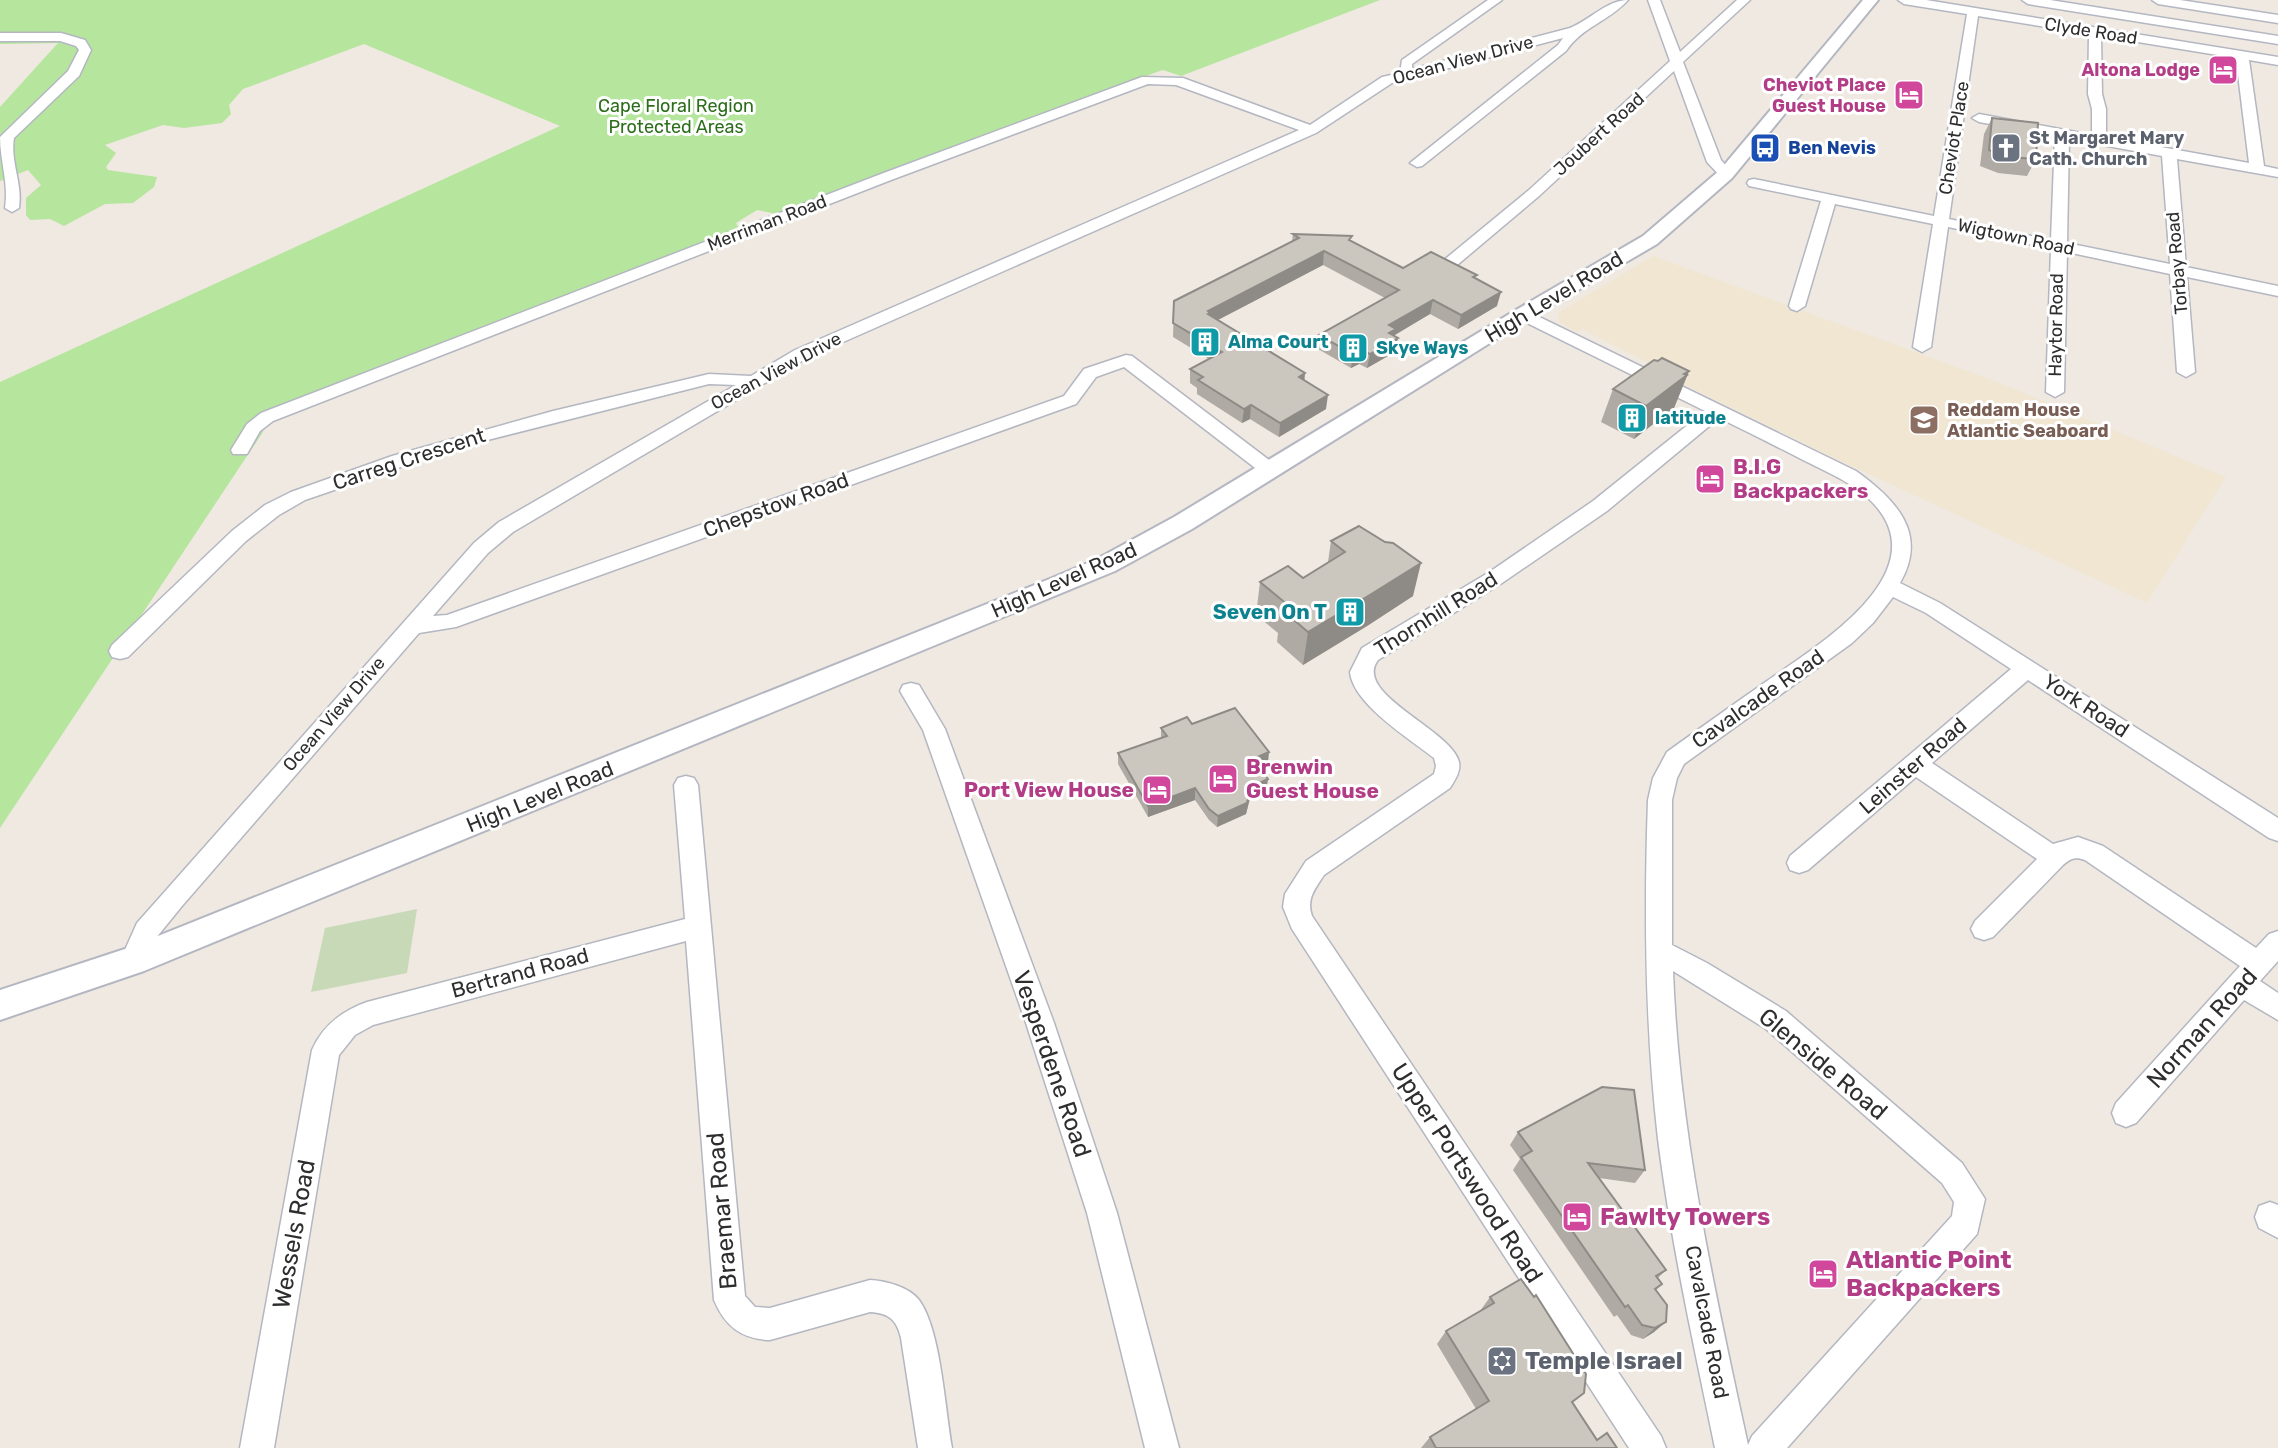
<svg xmlns="http://www.w3.org/2000/svg" width="2278" height="1448" font-family="Rubik,sans-serif">
<style>
.education{fill:#f0e6d1}
.green{fill:#b6e59e}
.cemetery{fill:#c8d9b8}
.lines{fill:none;stroke-linecap:round;stroke-linejoin:round}
.minor-casing{stroke:#b4b7c1;stroke-width:3}
.tertiary-casing{stroke:#b4b7c1;stroke-width:4}
.minor{fill:#fff;fill-rule:evenodd}
.tertiary{fill:#fff;fill-rule:evenodd}
.wall{fill:#afaba4}
.shaded-wall{fill:#8e8b86}
.building{fill:#cbc7bf;stroke:#8e8b86;stroke-width:2}
.labels{text-anchor:middle;stroke-width:6;stroke-linejoin:round;paint-order:stroke}
.far-street-label{font-size:18px;fill:#2e2e2e;stroke:#fff}
.far-hotel-label{font-size:18px;font-weight:bold;fill:#b23c85;stroke:#fff;text-anchor:end}
.far-park-label{font-size:18px;fill:#2c6e1b;stroke:#fff}
.far-worship-label{font-size:18px;font-weight:bold;fill:#5b616d;stroke:#fff;text-anchor:start}
.far-transit-label{font-size:18px;font-weight:bold;fill:#164399;stroke:#fff;text-anchor:start}
.far-culture-label{font-size:18px;font-weight:bold;fill:#0d838f;stroke:#fff;text-anchor:start}
.far-education-label{font-size:18px;font-weight:bold;fill:#785e54;stroke:#fff;text-anchor:start}
.street-label{font-size:21px;fill:#2e2e2e;stroke:#fff}
.hotel-label{font-size:21px;font-weight:bold;fill:#b23c85;stroke:#fff;text-anchor:start}
.culture-label{font-size:21px;font-weight:bold;fill:#0d838f;stroke:#fff;text-anchor:end}
.near-street-label{font-size:24px;fill:#2e2e2e;stroke:#fff}
.near-hotel-label{font-size:24px;font-weight:bold;fill:#b23c85;stroke:#fff;text-anchor:start}
.near-worship-label{font-size:24px;font-weight:bold;fill:#5b616d;stroke:#fff;text-anchor:start}
</style>
<rect width="100%" height="100%" fill="#efe9e1"/>
<!-- education -->
<polygon class="education" points="1653,256 2000,383 2226,477 2147,603 1834,458 1647,366 1650,364 1582,329 1577,332 1559,322 1558,313"/>
<!-- green -->
<polygon class="green" points="0,0 1380,0 1181,76 1163,70 1157,72 884,172 781,215 757,210 736,223 740,230 265,415 263,432 0,828 0,382 560,126 364,44 243,89 229,105 231,114 222,123 184,128 163,125 105,145 116,153 106,167 108,170 157,177 154,187 133,203 105,204 64,226 50,219 30,220 26,215 26,198 41,185 28,170 0,181 0,107 58,43 0,44"/>
<!-- cemetery -->
<polygon class="cemetery" points="417,909 407,973 311,992 325,928"/>
<g class="lines">
<!-- minor casing -->
<g class="minor-casing">
<g id="minor">
<path d="M 1488,0 L 1502,0 L 1412,64 L 1412,69 L 1570,28 C 1590,20 1607,0 1628,0 C 1608,22 1583,26 1566,51 L 1422,166 L 1417,167 L 1410,163 L 1558,45 L 1563,38 L 1392,83 L 1316,133 L 807,358 L 513,532 L 488,553 L 433,616 L 447,615 L 1064,396 L 1084,369 L 1126,355 L 1132,356 L 1277,466 L 1279,470 L 1277,474 L 1263,474 L 1124,367 L 1096,377 L 1076,404 L 456,627 L 419,633 L 182,906 L 156,938 L 142,969 L 133,973 L 124,969 L 120,961 L 137,923 L 474,543 L 499,522 L 736,385 L 709,384 L 456,448 L 305,500 L 279,515 L 246,541 L 128,657 L 120,659 L 112,657 L 109,651 L 112,645 L 232,531 L 265,505 L 291,492 L 392,456 L 553,411 L 709,374 L 751,376 L 795,350 L 1299,130 L 1176,85 L 1148,84 L 891,180 L 273,421 L 260,431 L 247,454 L 233,454 L 231,450 L 247,424 L 261,413 L 881,174 L 1142,77 L 1183,78 L 1310,125 L 1382,77 L 1400,73 L 1402,60 Z"/>
<polygon points="1648,0 1660,0 1680,52 1737,0 1750,0 1683,62 1721,160 1733,174 1731,177 1721,177 1707,162 1674,71 1539,196 1456,266 1444,266 1442,263 1444,260 1529,190 1670,61"/>
<path d="M 1898,0 L 1926,0 L 2278,57 L 2278,65 L 2249,60 L 2264,166 L 2278,169 L 2278,177 L 2177,159 L 2186,267 L 2278,286 L 2278,296 L 2187,277 L 2195,372 L 2186,377 L 2177,372 L 2170,274 L 2067,252 L 2064,392 L 2055,397 L 2046,392 L 2051,249 L 1948,227 L 1931,347 L 1922,352 L 1913,347 L 1933,224 L 1835,204 L 1805,306 L 1797,311 L 1791,309 L 1789,306 L 1821,201 L 1749,186 L 1747,183 L 1749,180 L 1754,179 L 1934,216 L 1967,14 L 1904,4 ZM 1978,16 L 2089,34 L 2088,94 L 2092,109 L 2092,135 L 1979,114 L 1972,118 L 1979,122 L 2055,136 L 2051,240 L 1949,219 ZM 2101,36 L 2236,58 L 2249,163 L 2106,137 L 2106,109 L 2102,94 ZM 2069,139 L 2162,156 L 2170,264 L 2067,243 Z"/>
<polygon points="2022,0 2050,0 2278,36 2278,44 2028,4"/>
<polygon points="2152,0 2180,0 2278,15 2278,23 2158,4"/>
<path d="M 0,33 L 61,33 L 85,40 L 91,50 L 79,76 L 14,138 C 10,162 23,184 19,208 L 12,212 L 5,208 C 9,185 0,161 0,137 L 68,71 L 79,50 L 76,46 L 60,41 L 0,41 Z"/>
<path d="M 1523,309 L 1856,471 C 1895,499 1929,533 1900,583 L 1940,603 L 2278,818 L 2278,841 L 2269,838 L 2028,680 L 1932,763 L 2053,844 L 2078,837 L 2103,846 L 2256,948 L 2269,934 L 2278,931 L 2278,961 L 2260,981 L 2278,993 L 2278,1020 L 2244,1000 L 2136,1123 L 2126,1127 L 2116,1123 L 2112,1113 L 2116,1103 L 2240,966 L 2085,860 C 2075,856 2070,859 2063,865 L 1993,937 L 1984,940 L 1975,937 L 1971,929 L 1975,921 L 2037,859 L 1916,777 L 1808,870 L 1799,873 L 1790,870 L 1787,863 L 1790,856 L 2011,669 L 1926,613 L 1893,597 L 1873,623 L 1852,643 L 1684,764 L 1677,778 L 1672,800 L 1672,945 L 1707,963 L 1786,1011 L 1962,1163 L 1985,1199 L 1977,1234 L 1787,1448 L 1715,1448 C 1694,1346 1671,1243 1658,1139 C 1645,1026 1644,914 1648,800 L 1653,778 L 1667,752 C 1700,728 1733,705 1767,681 C 1817,646 1944,570 1869,499 C 1851,482 1827,472 1805,461 C 1776,446 1748,432 1719,418 L 1607,511 L 1502,583 L 1378,660 C 1352,694 1452,730 1459,762 C 1461,771 1455,780 1450,788 L 1324,875 C 1315,889 1306,899 1312,916 L 1661,1436 L 1666,1448 L 1629,1448 L 1292,929 L 1283,907 L 1285,894 L 1306,861 L 1434,774 L 1436,766 L 1434,758 C 1410,739 1353,704 1350,672 L 1362,648 L 1488,573 L 1593,501 L 1705,411 L 1517,318 L 1515,314 ZM 1673,971 L 1766,1029 L 1942,1183 L 1954,1202 L 1952,1216 L 1752,1436 L 1748,1445 C 1714,1288 1679,1133 1673,971 Z"/>
<polygon points="911,683 919,685 945,729 1054,1023 1117,1213 1179,1448 1145,1448 1087,1213 1026,1023 923,730 900,691 903,685"/>
<path d="M 686,776 L 694,778 L 698,785 L 745,1296 L 755,1307 L 770,1308 L 870,1280 C 886,1281 909,1287 919,1300 C 941,1330 945,1410 952,1448 L 918,1448 L 901,1338 C 897,1320 889,1313 870,1312 L 770,1340 C 741,1339 725,1326 714,1300 L 686,941 L 373,1025 L 355,1035 L 339,1055 L 274,1448 L 240,1448 L 312,1050 C 323,1025 342,1011 367,1002 L 685,919 L 674,785 L 678,778 Z"/>
<polygon points="2270,1202 2278,1205 2278,1238 2259,1228 2255,1217 2259,1206"/>
</g>
</g>
<!-- tertiary casing -->
<g class="tertiary-casing">
<polygon id="tertiary" points="1863,0 1878,0 1732,178 1657,244 1530,318 1192,529 1115,571 144,971 0,1020 0,990 128,948 1052,578 1097,559 1174,517 1516,310 1643,236 1720,170"/>
</g>
<!-- minor -->
<use href="#minor" class="minor"/>
<!-- tertiary -->
<use href="#tertiary" class="tertiary"/>
</g>
<!-- wall -->
<g class="wall">
<polygon points="1992,118 2036,159 2027,176 1998,173 1980,166 1984,134"/>
<polygon points="1293,234 1351,241 1403,268 1476,279 1497,306 1458,329 1430,314 1395,334 1395,352 1367,368 1359,364 1351,368 1318,349 1319,335 1385,298 1323,265 1218,320 1305,381 1326,409 1279,437 1250,419 1242,423 1197,394 1197,388 1190,383 1190,369 1209,359 1173,337 1174,301 1292,241"/>
<polygon points="1689,371 1674,408 1634,439 1601,422 1613,389"/>
<polygon points="1331,541 1413,596 1367,626 1303,665 1277,642 1278,633 1256,615 1260,582 1303,578 1328,562"/>
<polygon points="1192,724 1268,763 1259,767 1268,779 1266,790 1250,798 1246,814 1217,827 1209,820 1195,800 1148,817 1118,764 1118,753 1161,738 1161,728"/>
<polygon points="1518,1132 1645,1170 1635,1183 1599,1178 1666,1270 1658,1278 1662,1284 1656,1290 1667,1305 1654,1332 1643,1339 1631,1335 1617,1315 1614,1317 1513,1170 1520,1159 1510,1145"/>
<polygon points="1490,1297 1584,1393 1573,1402 1597,1440 1617,1448 1421,1448 1430,1437 1476,1409 1437,1344 1446,1331 1480,1311"/>
</g>
<!-- shaded-wall -->
<g class="shaded-wall">
<polygon points="1324,251 1323,265 1210,324 1208,311"/>
<polygon points="1501,292 1497,306 1458,329 1461,315"/>
<polygon points="1433,300 1430,314 1395,335 1394,340 1398,338 1395,352 1367,368 1370,354 1389,325"/>
<polygon points="1361,349 1359,364 1351,368 1353,354"/>
<polygon points="1689,371 1674,408 1634,439 1646,406"/>
<polygon points="1305,373 1304,387 1299,377"/>
<polygon points="1328,395 1326,409 1279,437 1280,423"/>
<polygon points="1251,405 1250,419 1242,423 1244,409"/>
<polygon points="1421,563 1413,596 1367,626 1303,665 1308,632"/>
<polygon points="1269,752 1268,763 1251,770 1253,759"/>
<polygon points="1268,779 1266,790 1250,798 1246,814 1217,827 1218,816 1251,787"/>
<polygon points="1195,788 1195,800 1148,817 1148,806"/>
<polygon points="1666,1322 1654,1332 1643,1339 1655,1328"/>
</g>
<!-- building -->
<g class="building">
<polygon points="1992,118 2038,123 2036,159 2006,157 1989,150"/>
<polygon points="1293,234 1352,236 1349,240 1403,268 1431,252 1477,275 1473,277 1501,292 1461,315 1433,300 1389,325 1396,329 1389,333 1398,338 1370,354 1361,349 1353,354 1319,335 1399,290 1324,251 1208,311 1210,313 1208,314 1305,373 1299,377 1328,395 1280,423 1251,405 1244,409 1198,380 1203,377 1190,369 1222,352 1173,323 1174,301 1299,238"/>
<polygon points="1662,358 1689,371 1684,374 1687,375 1646,406 1613,389 1654,360 1658,361"/>
<polygon points="1359,526 1385,542 1393,543 1421,563 1373,593 1308,632 1281,609 1288,605 1260,582 1288,566 1303,578 1345,552 1331,541"/>
<polygon points="1235,708 1269,752 1253,759 1268,779 1251,787 1247,803 1218,816 1209,809 1195,788 1148,806 1118,753 1167,736 1161,728 1187,717 1192,724"/>
<polygon points="1602,1087 1634,1090 1645,1170 1588,1163 1666,1270 1656,1276 1662,1284 1655,1289 1667,1305 1666,1322 1655,1328 1642,1325 1628,1305 1625,1307 1521,1157 1532,1151 1518,1132"/>
<polygon points="1521,1279 1534,1297 1536,1295 1586,1374 1584,1393 1572,1402 1597,1440 1607,1433 1617,1448 1436,1448 1430,1437 1489,1401 1446,1331 1494,1303 1490,1297"/>
</g>
<!-- icons -->
<defs>
<g id="hotel-square" transform="scale(1.575)"><rect x="-9" y="-9" width="18" height="18" rx="4" fill="#d1479c" stroke="#fff"/><path d="M-6-4.5h1.5V1H6V5H4.5V3h-9V5H-6ZM-4 0a1.8 1.8 0 1 1 3.6 0ZM.5 0V-2.5h3Q6-2.5 6 0Z" fill="#fff"/></g>
<g id="bus-square" transform="scale(1.575)"><rect x="-9" y="-9" width="18" height="18" rx="4" fill="#1a4fb4" stroke="#fff"/><path d="M-5-6H5V4H4V6H2V4H-2V6H-4V4H-5ZM-3.5-4V0h7V-4ZM-3.5 1.2v1.5H-2V1.2ZM2 1.2v1.5H3.5V1.2Z" fill="#fff"/></g>
<g id="church-square" transform="scale(1.575)"><rect x="-9" y="-9" width="18" height="18" rx="4" fill="#6b7280" stroke="#fff"/><path d="M-1.2-6h2.4v3.5h3.3v2.4h-3.3V6h-2.4V-.1h-3.3v-2.4h3.3Z" fill="#fff"/></g>
<g id="building-square" transform="scale(1.575)"><rect x="-9" y="-9" width="18" height="18" rx="4" fill="#0f9aa8" stroke="#fff"/><path d="M-4-6H4V6H1V3H-1V6H-4ZM-2.5-4.3h1.7v1.8h-1.7ZM.8-4.3h1.7v1.8H.8ZM-2.5-1h1.7V.8h-1.7ZM.8-1h1.7V.8H.8Z" fill="#fff"/></g>
<g id="school-square" transform="scale(1.575)"><rect x="-9" y="-9" width="18" height="18" rx="4" fill="#8d6e63" stroke="#fff"/><path d="M0-5L7-2L0 1L-7-2ZM-4 1L0 2.5L4 1V4Q0 6-4 4Z" fill="#fff"/></g>
<g id="synagogue-square" transform="scale(1.575)"><rect x="-9" y="-9" width="18" height="18" rx="4" fill="#6b7280" stroke="#fff"/><path d="M0-6.5L5.6 3.2H-5.6ZM0 6.5L5.6-3.2H-5.6Z" fill="#fff"/></g>
</defs>
<g fill-rule="evenodd">
<use href="#hotel-square" x="2223" y="70"/>
<use href="#hotel-square" x="1909" y="95"/>
<use href="#bus-square" x="1765" y="148"/>
<use href="#church-square" x="2006" y="148"/>
<use href="#building-square" x="1205" y="342"/>
<use href="#building-square" x="1353" y="348"/>
<use href="#building-square" x="1632" y="418"/>
<use href="#school-square" x="1924" y="420"/>
<use href="#hotel-square" x="1710" y="479"/>
<use href="#building-square" x="1350" y="612"/>
<use href="#hotel-square" x="1223" y="779"/>
<use href="#hotel-square" x="1157" y="790"/>
<use href="#hotel-square" x="1577" y="1217"/>
<use href="#hotel-square" x="1823" y="1274"/>
<use href="#synagogue-square" x="1502" y="1361"/>
</g>
<g class="labels">
<!-- far-street labels -->
<g class="far-street-label">
<text transform="translate(2091 31) rotate(9)" y="6">Clyde Road</text>
<text transform="translate(1463 60) rotate(-15)" y="6">Ocean View Drive</text>
<text transform="translate(1599 134) rotate(-42)" y="6">Joubert Road</text>
<text transform="translate(1954 138) rotate(-81)" y="6">Cheviot Place</text>
<text transform="translate(767 223) rotate(-21)" y="6">Merriman Road</text>
<text transform="translate(2016 237) rotate(12)" y="6">Wigtown Road</text>
<text transform="translate(2177 263) rotate(-95)" y="6">Torbay Road</text>
<text transform="translate(2056 325) rotate(-89)" y="6">Haytor Road</text>
<text transform="translate(776 371) rotate(-28)" y="6">Ocean View Drive</text>
<text transform="translate(334 714) rotate(-49)" y="6">Ocean View Drive</text>
</g>
<!-- far-hotel labels -->
<g class="far-hotel-label">
<text x="2200" y="76">Altona Lodge</text>
<text x="1886" y="91">Cheviot Place<tspan x="1886" dy="21">Guest House</tspan></text>
</g>
<!-- far-park labels -->
<g class="far-park-label">
<text x="676" y="112">Cape Floral Region<tspan x="676" dy="21">Protected Areas</tspan></text>
</g>
<!-- far-worship labels -->
<g class="far-worship-label">
<text x="2029" y="144">St Margaret Mary<tspan x="2029" dy="21">Cath. Church</tspan></text>
</g>
<!-- far-transit labels -->
<g class="far-transit-label">
<text x="1788" y="154">Ben Nevis</text>
</g>
<!-- far-culture labels -->
<g class="far-culture-label">
<text x="1228" y="348">Alma Court</text>
<text x="1376" y="354">Skye Ways</text>
<text x="1655" y="424">latitude</text>
</g>
<!-- far-education labels -->
<g class="far-education-label">
<text x="1947" y="416">Reddam House<tspan x="1947" dy="21">Atlantic Seaboard</tspan></text>
</g>
<!-- street labels -->
<g class="street-label">
<text transform="translate(1554 297) rotate(-31)" y="7">High Level Road</text>
<text transform="translate(409 459) rotate(-18)" y="7">Carreg Crescent</text>
<text transform="translate(776 505) rotate(-20)" y="7">Chepstow Road</text>
<text transform="translate(1064 580) rotate(-24)" y="7">High Level Road</text>
<text transform="translate(1436 614) rotate(-32)" y="7">Thornhill Road</text>
<text transform="translate(1758 699) rotate(-35)" y="7">Cavalcade Road</text>
<text transform="translate(2086 706) rotate(33)" y="7">York Road</text>
<text transform="translate(1913 766) rotate(-41)" y="7">Leinster Road</text>
<text transform="translate(540 797) rotate(-22)" y="7">High Level Road</text>
<text transform="translate(520 973) rotate(-15)" y="7">Bertrand Road</text>
<text transform="translate(1707 1322) rotate(79)" y="7">Cavalcade Road</text>
</g>
<!-- hotel labels -->
<g class="hotel-label">
<text x="1733" y="474">B.I.G<tspan x="1733" dy="24">Backpackers</tspan></text>
<text x="1246" y="774">Brenwin<tspan x="1246" dy="24">Guest House</tspan></text>
<text x="1134" y="797" text-anchor="end">Port View House</text>
</g>
<!-- culture labels -->
<g class="culture-label">
<text x="1327" y="619">Seven On T</text>
</g>
<!-- near-street labels -->
<g class="near-street-label">
<text transform="translate(2202 1028) rotate(-48)" y="8">Norman Road</text>
<text transform="translate(1052 1064) rotate(71)" y="8">Vesperdene Road</text>
<text transform="translate(1823 1064) rotate(40)" y="8">Glenside Road</text>
<text transform="translate(1467 1173) rotate(57)" y="8">Upper Portswood Road</text>
<text transform="translate(722 1211) rotate(-95)" y="8">Braemar Road</text>
<text transform="translate(294 1234) rotate(-80)" y="8">Wessels Road</text>
</g>
<!-- near-hotel labels -->
<g class="near-hotel-label">
<text x="1600" y="1225">Fawlty Towers</text>
<text x="1846" y="1268">Atlantic Point<tspan x="1846" dy="28">Backpackers</tspan></text>
</g>
<!-- near-worship labels -->
<g class="near-worship-label">
<text x="1525" y="1369">Temple Israel</text>
</g>
</g>
</svg>
